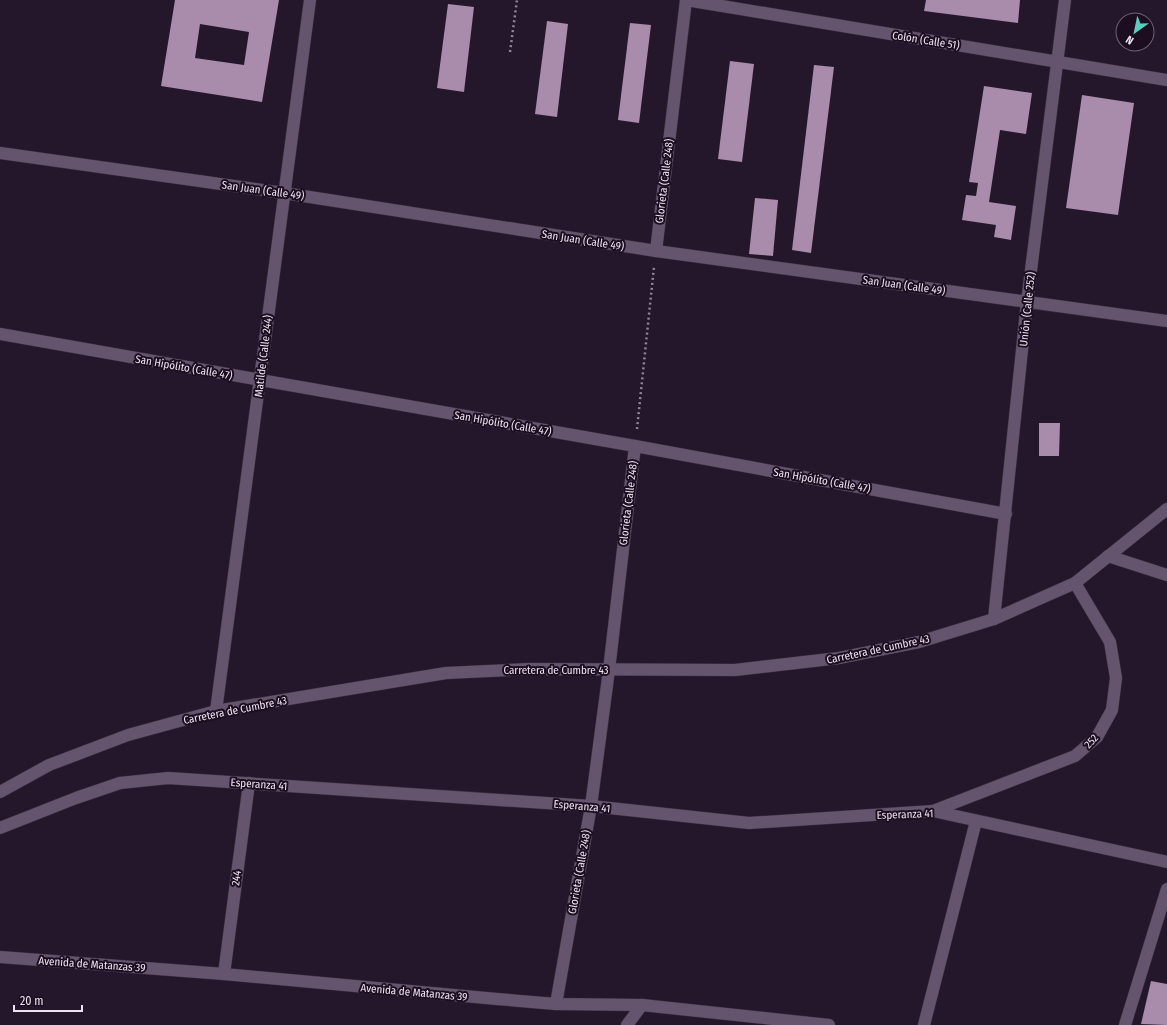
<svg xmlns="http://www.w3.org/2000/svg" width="1167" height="1025" font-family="'Fira Sans Condensed',sans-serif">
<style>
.building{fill:#a98bac;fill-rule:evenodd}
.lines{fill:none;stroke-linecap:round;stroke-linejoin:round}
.minor-casing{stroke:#3b303f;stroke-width:13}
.path{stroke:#918596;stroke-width:2.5;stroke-dasharray:2 3;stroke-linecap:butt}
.minor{stroke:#65546d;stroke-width:12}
.labels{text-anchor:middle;stroke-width:4;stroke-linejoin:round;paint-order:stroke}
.street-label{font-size:11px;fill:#ede3f1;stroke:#1c0d21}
</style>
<rect width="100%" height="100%" fill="#25172b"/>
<!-- building -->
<g class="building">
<path d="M 175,0 L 279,0 L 262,102 L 161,86 ZM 200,24 L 249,32 L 244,65 L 195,58 Z"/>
<polygon points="926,0 1020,0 1018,23 924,11"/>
<polygon points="448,4 474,7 464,92 437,88"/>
<polygon points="547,21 568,24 557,117 535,114"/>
<polygon points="630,23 651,25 639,123 618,120"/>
<polygon points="730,61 754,64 742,162 718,159"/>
<polygon points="814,65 834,67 811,253 792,250"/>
<polygon points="984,86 1032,93 1026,134 1000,130 989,202 1016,206 1011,240 994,237 996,225 962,220 966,195 976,196 978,183 969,182"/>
<polygon points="1082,95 1134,103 1118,215 1066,208"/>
<polygon points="755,198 778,200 773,256 749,254"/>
<polygon points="1039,423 1060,423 1059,456 1039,456"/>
<polygon points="1151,981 1167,984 1167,1025 1141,1024"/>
</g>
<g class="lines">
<!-- minor casing -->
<g class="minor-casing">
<g id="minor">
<polyline points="686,0 1167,80"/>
<polyline points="0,153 284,193 656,251 1167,321"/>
<polyline points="656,251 686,0"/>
<polyline points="0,334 635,446 1006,514"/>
<polyline points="1108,556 1167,575"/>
<polyline points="994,619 1027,302 1065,0"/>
<polyline points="216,711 310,0"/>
<polyline points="0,792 49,765 128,735 216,711 446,673 529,669 735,670 839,658 919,642 994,619 1075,583 1167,509"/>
<polyline points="933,811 1075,756 1097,737 1112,710 1116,678 1110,642 1075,583"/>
<polyline points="0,828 76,798 120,783 168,778 591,806 749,823 933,811 1167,862"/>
<polyline points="0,957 224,974 497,999 556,1004 642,1005 829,1025"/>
<polyline points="224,974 249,783"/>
<polyline points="556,1004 591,806 609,670 635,446"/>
<polyline points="627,1025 642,1005"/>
<polyline points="924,1025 976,821"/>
<polyline points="1125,1025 1167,889"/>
</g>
</g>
<!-- path -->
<g class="path">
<polyline points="510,52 517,0"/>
<polyline points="637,429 654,267"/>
</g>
<!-- minor -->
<use href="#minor" class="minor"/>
</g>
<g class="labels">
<!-- street labels -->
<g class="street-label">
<text transform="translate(926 40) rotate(9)" y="4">Colón (Calle 51)</text>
<text transform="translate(664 181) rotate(-83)" y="4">Glorieta (Calle 248)</text>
<text transform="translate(263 190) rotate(8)" y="4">San Juan (Calle 49)</text>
<text transform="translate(583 240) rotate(9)" y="4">San Juan (Calle 49)</text>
<text transform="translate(904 285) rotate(8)" y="4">San Juan (Calle 49)</text>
<text transform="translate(1027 309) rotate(-84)" y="4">Unión (Calle 252)</text>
<text transform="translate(263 356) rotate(-83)" y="4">Matilde (Calle 244)</text>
<text transform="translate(184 367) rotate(10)" y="4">San Hipólito (Calle 47)</text>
<text transform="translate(503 423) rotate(10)" y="4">San Hipólito (Calle 47)</text>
<text transform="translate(822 480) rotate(10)" y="4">San Hipólito (Calle 47)</text>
<text transform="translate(628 503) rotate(-83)" y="4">Glorieta (Calle 248)</text>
<text transform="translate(878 649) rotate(-12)" y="4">Carretera de Cumbre 43</text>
<text x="556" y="674">Carretera de Cumbre 43</text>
<text transform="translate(235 710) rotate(-11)" y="4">Carretera de Cumbre 43</text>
<text transform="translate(1091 741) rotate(-47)" y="4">252</text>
<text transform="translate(259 784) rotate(4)" y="4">Esperanza 41</text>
<text transform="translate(582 806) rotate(5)" y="4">Esperanza 41</text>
<text transform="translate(905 814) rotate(-2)" y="4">Esperanza 41</text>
<text transform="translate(579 872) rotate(-80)" y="4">Glorieta (Calle 248)</text>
<text transform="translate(236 878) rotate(-82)" y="4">244</text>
<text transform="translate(92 964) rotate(4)" y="4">Avenida de Matanzas 39</text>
<text transform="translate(414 992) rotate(5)" y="4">Avenida de Matanzas 39</text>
</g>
</g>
<!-- north arrow -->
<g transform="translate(1135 32) rotate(213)"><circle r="19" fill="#1c0d21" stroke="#706374"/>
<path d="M0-3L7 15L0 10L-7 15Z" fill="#5acebc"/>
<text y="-6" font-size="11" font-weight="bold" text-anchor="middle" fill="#ede3f1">N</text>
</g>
<!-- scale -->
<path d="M14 1005v6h68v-6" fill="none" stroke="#ede3f1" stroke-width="2"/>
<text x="20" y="1005" font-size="12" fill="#ede3f1" stroke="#1c0d21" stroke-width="3" paint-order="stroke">20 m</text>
</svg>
